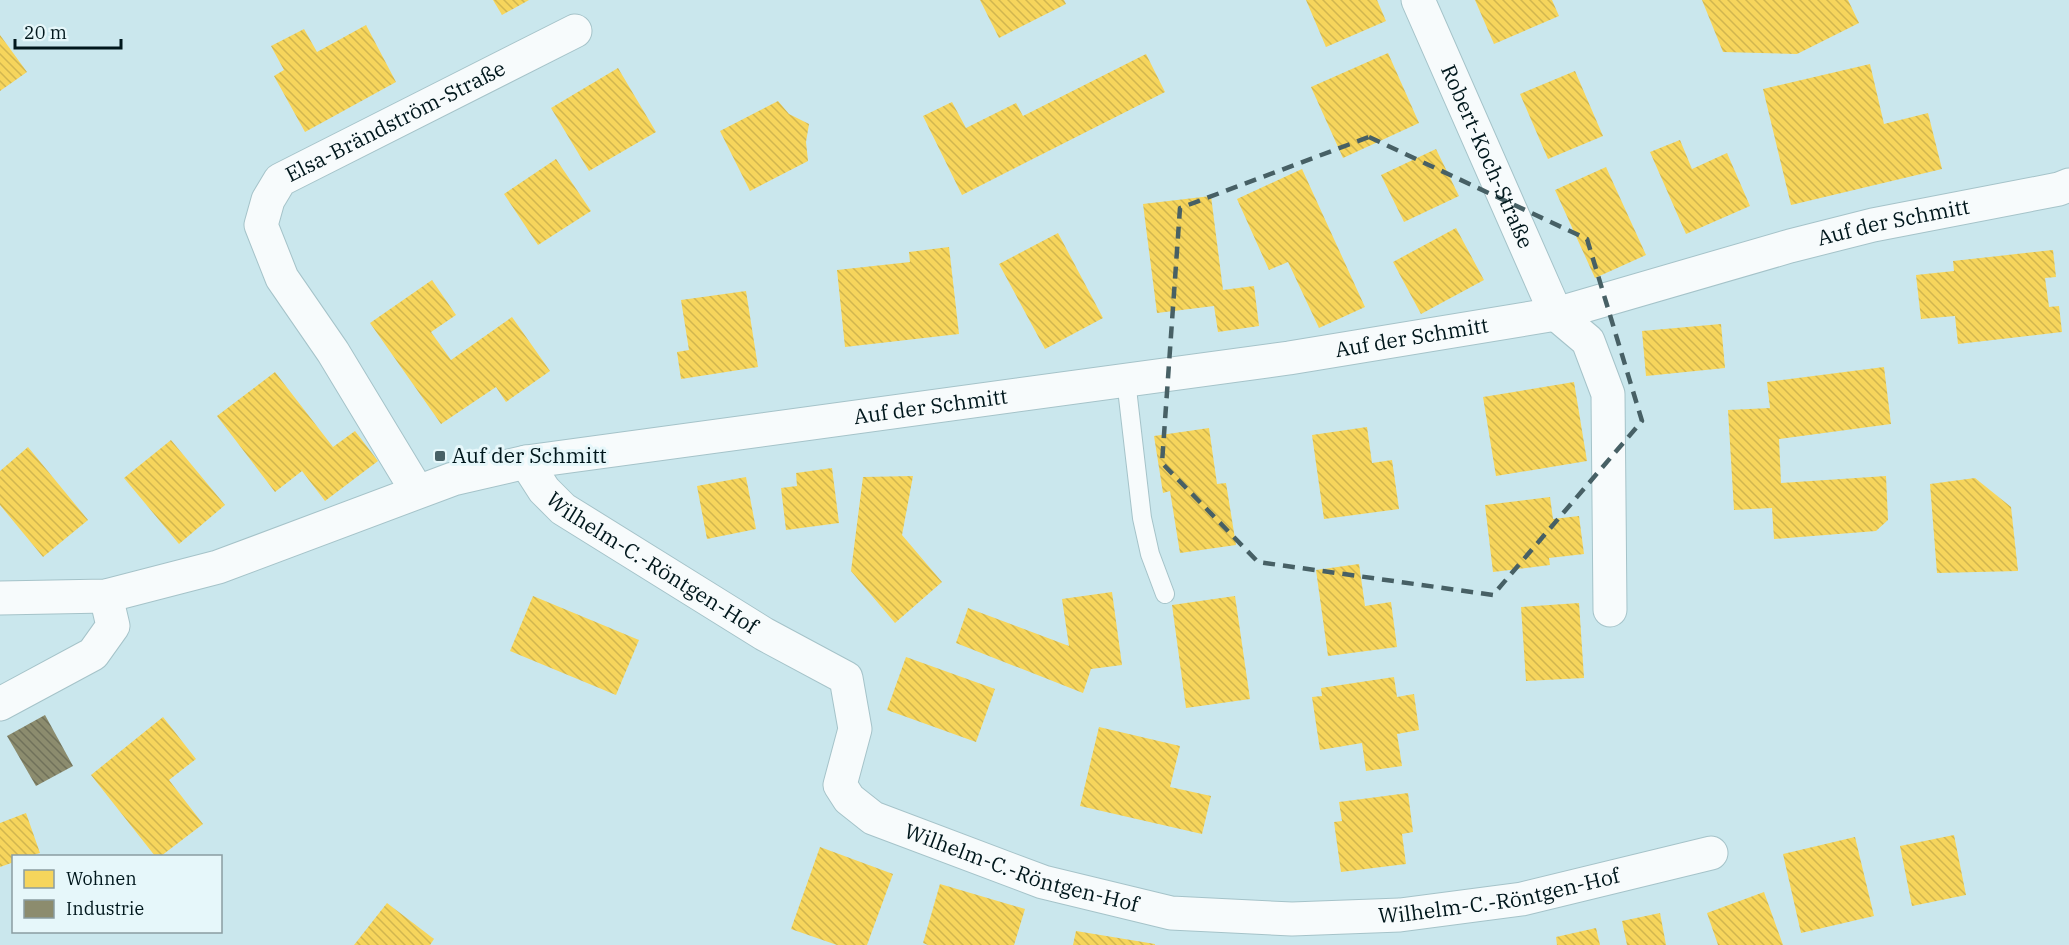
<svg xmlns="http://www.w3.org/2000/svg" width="2069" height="945" font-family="'IBM Plex Serif',serif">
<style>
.homes{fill:url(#homes-back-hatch)}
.industry{fill:url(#industry-back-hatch)}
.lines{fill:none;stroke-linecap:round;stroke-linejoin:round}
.lane-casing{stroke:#a5c3c9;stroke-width:20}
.street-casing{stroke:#a5c3c9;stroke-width:35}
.lane{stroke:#f7fbfc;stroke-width:18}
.street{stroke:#f7fbfc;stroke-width:33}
.marked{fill:none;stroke:#476065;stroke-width:4.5;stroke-dasharray:12 8;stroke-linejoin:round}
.poi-dot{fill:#476065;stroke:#e6f7fa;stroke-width:2}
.labels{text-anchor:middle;stroke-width:6;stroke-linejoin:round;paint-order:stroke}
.street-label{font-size:21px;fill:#00171c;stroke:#e6f7fa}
.poi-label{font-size:21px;fill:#00171c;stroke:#e6f7fa;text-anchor:start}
</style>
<defs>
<pattern id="homes-back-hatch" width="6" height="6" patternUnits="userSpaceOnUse" patternTransform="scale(1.5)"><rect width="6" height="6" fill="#f6d55c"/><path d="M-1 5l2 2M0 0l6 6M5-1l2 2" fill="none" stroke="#d1b64f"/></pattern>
<pattern id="industry-back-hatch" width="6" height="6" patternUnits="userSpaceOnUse" patternTransform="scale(1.5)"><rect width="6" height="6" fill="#8c8c6e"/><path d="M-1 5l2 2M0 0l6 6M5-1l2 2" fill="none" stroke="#70715a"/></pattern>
</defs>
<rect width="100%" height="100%" fill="#cae7ed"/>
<!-- homes -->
<g class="homes">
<polygon points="493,0 529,0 502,15"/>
<polygon points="980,0 1064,0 1066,4 999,38"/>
<polygon points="1306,0 1377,0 1386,21 1326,47"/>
<polygon points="1475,0 1552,0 1559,16 1494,44"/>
<polygon points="1702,0 1848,0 1859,23 1797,54 1723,52"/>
<polygon points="366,25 396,82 305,132 274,76 284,70 271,46 304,29 317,52"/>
<polygon points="0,35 27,72 0,91"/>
<polygon points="1388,53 1419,123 1343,158 1311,87"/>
<polygon points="1146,54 1165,92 962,195 923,116 952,102 966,128 1016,103 1023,116"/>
<polygon points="1870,64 1884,124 1928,113 1942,169 1791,205 1763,89"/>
<polygon points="618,68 656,132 589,171 551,108"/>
<polygon points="1575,71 1603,136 1548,159 1520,94"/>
<polygon points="778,101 789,114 809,124 806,142 808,161 750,191 720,131"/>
<polygon points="1680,140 1692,169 1727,153 1750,206 1686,234 1650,152"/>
<polygon points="1436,149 1459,196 1404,222 1381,175"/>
<polygon points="556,159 591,211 538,245 504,194"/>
<polygon points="1606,167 1646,255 1595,278 1555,190"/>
<polygon points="1302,169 1365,307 1319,328 1288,262 1269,270 1237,199"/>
<polygon points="1211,196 1223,290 1254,286 1259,326 1218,332 1214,306 1157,313 1143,204"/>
<polygon points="1456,228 1484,280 1421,314 1393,262"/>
<polygon points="1058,233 1103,318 1045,349 999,264"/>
<polygon points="949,247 959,334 845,347 837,270 910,262 909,252"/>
<polygon points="2053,250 2056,277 2045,278 2049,307 2059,306 2062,332 1958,344 1955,316 1921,319 1916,275 1954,271 1953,261"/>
<polygon points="432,280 456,315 431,332 451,360 512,317 550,371 506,402 496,387 441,424 370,323"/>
<polygon points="746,291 758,367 681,379 677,352 689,350 681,300"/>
<polygon points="1721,324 1725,368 1646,376 1642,331"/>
<polygon points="1884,367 1891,424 1779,439 1781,483 1886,476 1888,520 1876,531 1774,539 1772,508 1734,510 1728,410 1770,408 1767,382"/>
<polygon points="275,372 333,447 355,431 378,461 325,501 302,471 275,492 217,416"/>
<polygon points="1574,382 1587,461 1496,476 1483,397"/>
<polygon points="1367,427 1372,463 1392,460 1399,509 1324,519 1312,435"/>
<polygon points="1209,428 1217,484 1226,483 1236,545 1180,553 1170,491 1163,493 1154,436"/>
<polygon points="171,440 225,505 179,544 124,478"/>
<polygon points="28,447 88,520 43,557 0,505 0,471"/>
<polygon points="832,468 839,523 786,530 781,488 797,486 796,473"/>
<polygon points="913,476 902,535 942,582 895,623 851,571 863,477"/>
<polygon points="746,477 756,529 707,539 697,486"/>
<polygon points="1975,478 2011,507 2018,571 1937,573 1930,484"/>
<polygon points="1550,497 1553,519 1579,516 1584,554 1549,558 1550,565 1493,572 1485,505"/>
<polygon points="1359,564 1365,606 1391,602 1397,647 1328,656 1316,570"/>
<polygon points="1112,592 1122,665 1091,669 1083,693 956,643 968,608 1069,646 1062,599"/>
<polygon points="533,596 639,640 616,695 510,651"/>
<polygon points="1235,596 1250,699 1186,708 1172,605"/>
<polygon points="1579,603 1584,678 1526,681 1521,607"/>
<polygon points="906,657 995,689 976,742 887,710"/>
<polygon points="1394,677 1397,697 1414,694 1419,730 1397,734 1402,766 1366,771 1362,743 1320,750 1312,697 1322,696 1321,688"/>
<polygon points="163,717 196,759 169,780 203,824 161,856 155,856 91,775"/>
<polygon points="1099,727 1180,746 1170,787 1211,796 1202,834 1080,806"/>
<polygon points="1408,793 1413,832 1402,834 1406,864 1341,872 1334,822 1342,821 1339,802"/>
<polygon points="26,813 40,853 30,856 14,856 14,862 0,867 0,823"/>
<polygon points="1954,835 1966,895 1912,906 1900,846"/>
<polygon points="1855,837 1874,916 1801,933 1783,854"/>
<polygon points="820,847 893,874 867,945 837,945 791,929"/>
<polygon points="940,884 1025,909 1014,945 928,945 923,943"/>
<polygon points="1764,892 1783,945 1718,945 1707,913"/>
<polygon points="387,903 434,939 430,945 354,945"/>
<polygon points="1660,913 1666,945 1627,945 1622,921"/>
<polygon points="1596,928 1600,945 1557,945 1556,937"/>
<polygon points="1076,931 1155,944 1155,945 1073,945"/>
</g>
<!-- industry -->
<polygon class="industry" points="45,715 73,766 36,786 7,736"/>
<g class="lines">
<!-- lane casing -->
<g class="lane-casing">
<polyline id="lane" points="1126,380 1142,518 1150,554 1165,594"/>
</g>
<!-- street casing -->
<g class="street-casing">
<g id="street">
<path id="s1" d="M 1418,0 L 1556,314 L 1588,341 L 1608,394 L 1610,610"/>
<path id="s2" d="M 526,462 L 544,490 L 563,509 L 764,634 L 846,678 L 855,729 L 840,785 L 849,799 L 873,818 L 1043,882 L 1171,913 L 1292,919 L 1400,915 L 1522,899 L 1711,853"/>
<path id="s3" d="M 417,491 L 333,352 L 282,278 L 261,225 L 268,200 L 280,180 L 575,31"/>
<path id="s4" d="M 0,598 L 106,596 L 218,567 L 453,479 L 526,462 L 1289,358 L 1556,314 L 1790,246 L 1873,225 L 2059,189 L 2069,185"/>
<polyline points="0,704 93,654 113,626 106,596"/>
</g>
</g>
<!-- lane -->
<use href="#lane" class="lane"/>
<!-- street -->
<use href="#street" class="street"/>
</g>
<!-- marked area -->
<path class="marked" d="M 1369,137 L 1587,239 L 1642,421 L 1493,595 L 1258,562 L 1162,463 L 1180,208 Z"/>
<!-- markers -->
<rect class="poi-dot" x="434" y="450" width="12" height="12" rx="3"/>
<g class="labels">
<!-- street labels -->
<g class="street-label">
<text dy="7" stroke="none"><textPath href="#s3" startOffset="488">Elsa-Brändström-Straße</textPath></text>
<text dy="7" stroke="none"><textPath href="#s1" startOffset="171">Robert-Koch-Straße</textPath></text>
<text dy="7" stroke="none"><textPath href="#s4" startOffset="1938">Auf der Schmitt</textPath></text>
<text dy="7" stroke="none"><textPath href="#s4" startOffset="1442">Auf der Schmitt</textPath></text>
<text dy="7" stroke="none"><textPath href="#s4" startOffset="956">Auf der Schmitt</textPath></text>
<text dy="7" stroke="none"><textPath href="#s2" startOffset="164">Wilhelm-C.-Röntgen-Hof</textPath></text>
<text dy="7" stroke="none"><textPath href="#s2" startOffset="704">Wilhelm-C.-Röntgen-Hof</textPath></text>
<text dy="7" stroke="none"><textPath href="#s2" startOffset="1190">Wilhelm-C.-Röntgen-Hof</textPath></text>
</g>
<!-- poi labels -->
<g class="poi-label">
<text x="452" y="463">Auf der Schmitt</text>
</g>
</g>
<!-- legend -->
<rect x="12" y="855" width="210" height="78" fill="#e6f7fa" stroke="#8a9da1" stroke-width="1.5"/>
<rect x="24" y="870" width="30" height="18" fill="#f6d55c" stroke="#8a9da1" stroke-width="1.5"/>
<text x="66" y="885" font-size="18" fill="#00171c">Wohnen</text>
<rect x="24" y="900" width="30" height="18" fill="#8c8c6e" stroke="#8a9da1" stroke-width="1.5"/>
<text x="66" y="915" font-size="18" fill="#00171c">Industrie</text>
<!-- scale -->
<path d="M15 39v9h106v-9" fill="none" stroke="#00171c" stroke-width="3"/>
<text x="24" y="39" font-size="18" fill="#00171c" stroke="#e6f7fa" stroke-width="4.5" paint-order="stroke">20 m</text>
</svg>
